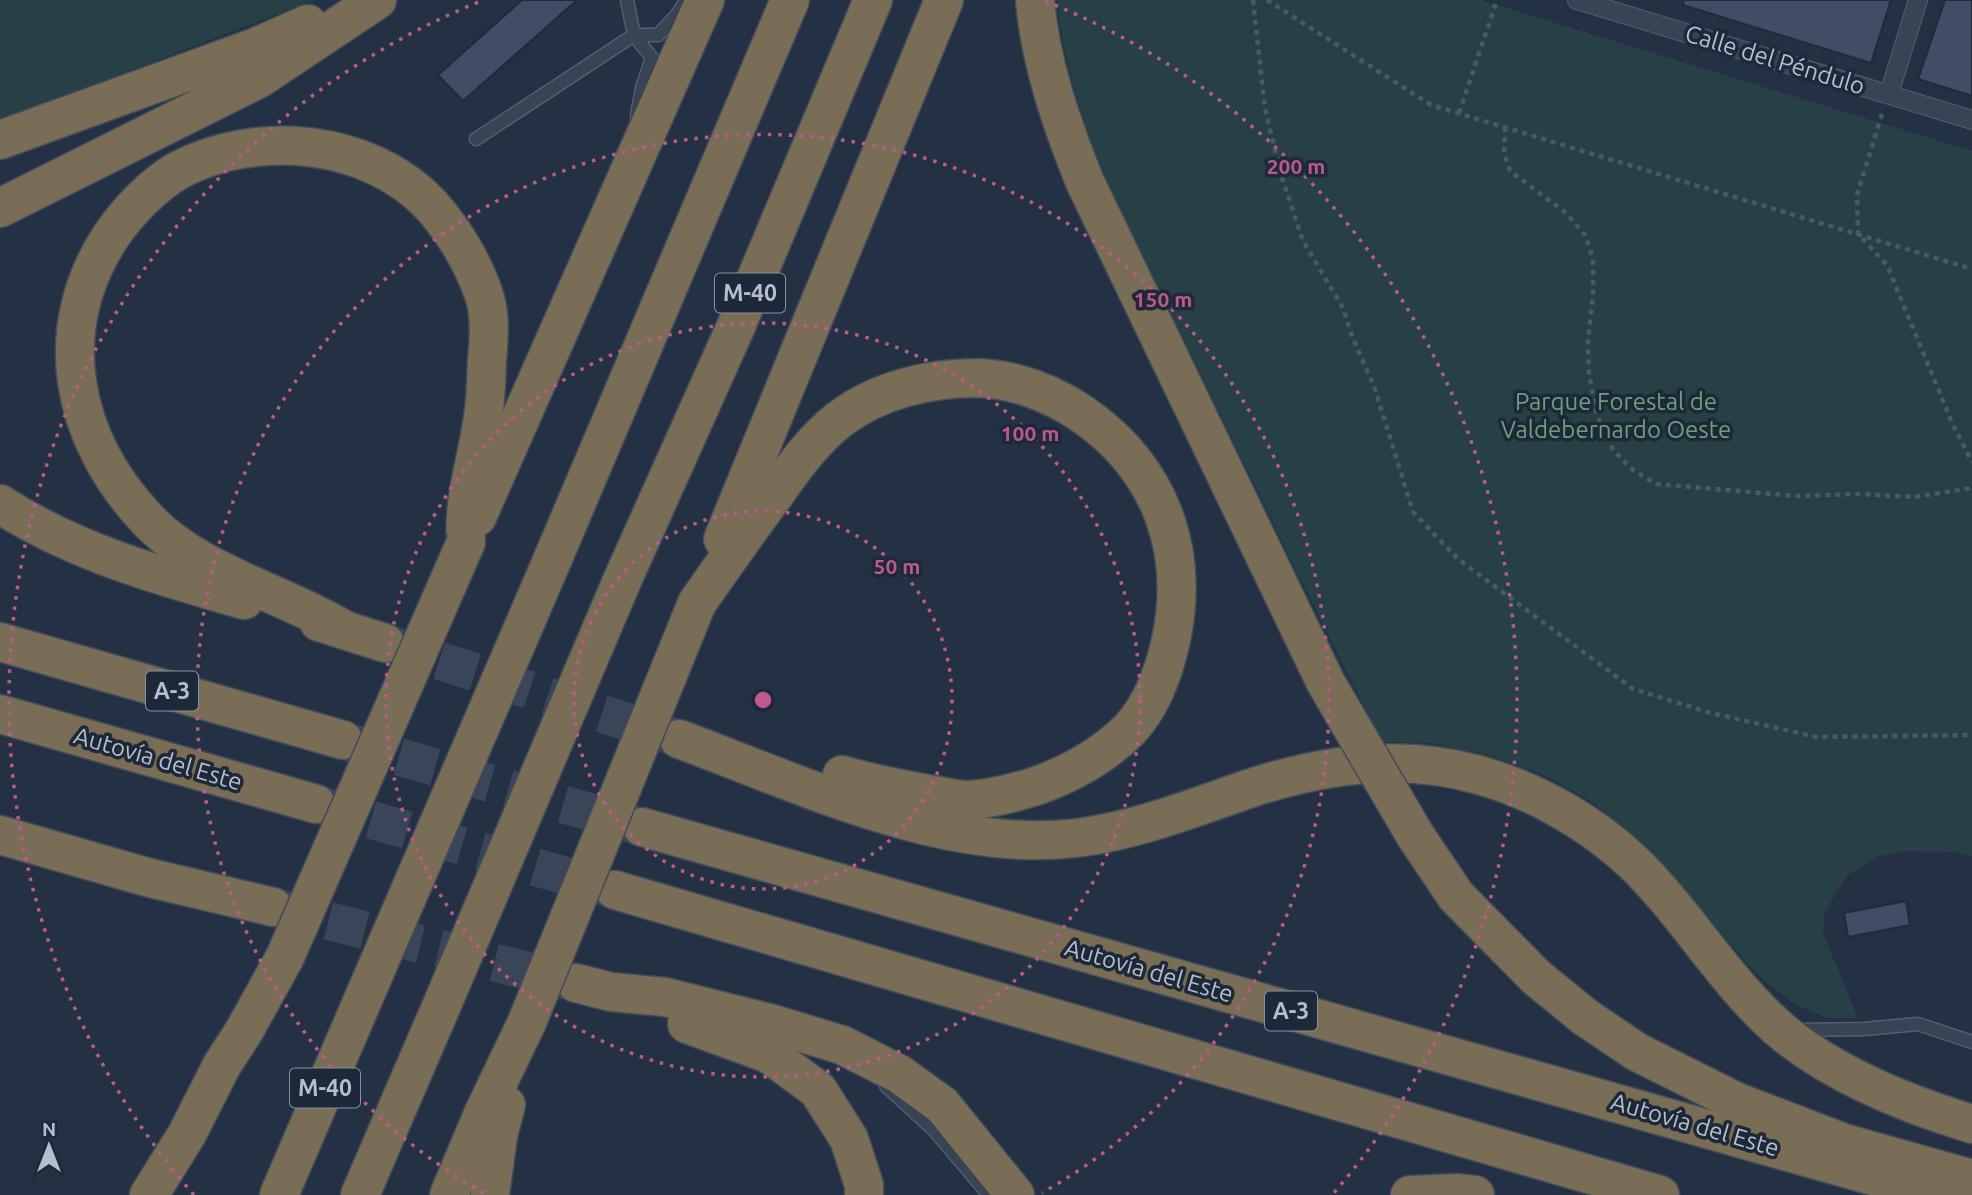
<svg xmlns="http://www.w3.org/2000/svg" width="1972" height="1195" font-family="Ubuntu,sans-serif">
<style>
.green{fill:#264045}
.building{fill:#404d65;stroke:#1f2a3b;stroke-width:2}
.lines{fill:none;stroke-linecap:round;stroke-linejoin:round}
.motorway-tunnel{stroke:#3a4559;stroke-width:38;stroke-dasharray:38 19;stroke-linecap:butt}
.service-casing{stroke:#545e6e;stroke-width:15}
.pedestrian-casing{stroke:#545e6e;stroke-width:20}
.motorway-casing{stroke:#404b5b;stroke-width:41}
.path{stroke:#445d61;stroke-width:4.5;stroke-dasharray:5 5;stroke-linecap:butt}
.service{stroke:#384354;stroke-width:12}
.pedestrian{stroke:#384354;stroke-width:18}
.motorway{stroke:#7a6d55;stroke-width:38}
.motorway-bridge-casing{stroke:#404b5b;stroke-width:41;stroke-linecap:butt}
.motorway-bridge{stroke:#7a6d55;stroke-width:38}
.ring{fill:none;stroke:#bd5a89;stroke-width:3.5;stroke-dasharray:3.5 7}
.labels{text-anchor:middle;stroke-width:7;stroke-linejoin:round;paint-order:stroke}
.shield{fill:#1d2839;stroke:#8891a1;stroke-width:2}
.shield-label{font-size:23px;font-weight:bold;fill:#b6becd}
.street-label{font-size:24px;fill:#b6becd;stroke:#1d2839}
.park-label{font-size:24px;fill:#6aa179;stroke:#1d2839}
.centre{fill:#bd5a89;stroke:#1d2839;stroke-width:3.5}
.ring-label{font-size:21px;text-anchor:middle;font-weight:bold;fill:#bd5a89;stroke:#1d2839;stroke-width:7;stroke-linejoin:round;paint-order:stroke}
</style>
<rect width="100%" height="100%" fill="#243044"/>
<!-- green -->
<g class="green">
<polygon points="0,0 315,0 0,120"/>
<path d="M 1057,0 L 1481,0 L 1972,151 L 1972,857 L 1953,852 L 1906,851 L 1878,856 L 1848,875 L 1825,911 L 1823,933 L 1858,1018 L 1828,1018 L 1796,1005 L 1757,975 L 1650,850 L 1592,802 L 1542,774 L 1488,755 L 1432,743 L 1382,742 C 1318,617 1257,490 1195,363 C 1139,248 1070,130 1057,0 Z"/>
</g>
<!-- building -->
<g class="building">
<polygon points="522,0 577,0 463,101 438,75"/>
<polygon points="1684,0 1891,0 1871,63 1683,5"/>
<polygon points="1945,0 1972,0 1972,96 1918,79"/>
<polygon points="1906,901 1910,925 1848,937 1844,913"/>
</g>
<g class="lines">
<!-- motorway-tunnel -->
<g class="motorway-tunnel">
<polyline points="385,643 677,738"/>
<polyline points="344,741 642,827"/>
<polyline points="316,804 615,890"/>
<polyline points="273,907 576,983"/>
</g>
<!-- service casing -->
<g class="service-casing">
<g id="service">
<polyline points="637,115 642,88 652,58 634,35 658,35 676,16 687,0"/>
<polyline points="476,139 634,35 627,0"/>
<polyline points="1797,1030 1864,1029 1918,1024 1972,1042"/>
<polyline points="886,1086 934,1130 989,1195"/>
</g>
</g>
<!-- pedestrian casing -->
<g class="pedestrian-casing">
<g id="pedestrian">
<polyline points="1577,0 1972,120"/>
<polyline points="1889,94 1918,0"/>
</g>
</g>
<!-- motorway casing -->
<g class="motorway-casing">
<g id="motorway">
<path d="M 1035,0 C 1040,62 1062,125 1085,182 L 1326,683"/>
<polyline points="0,140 256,47 308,24"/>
<polyline points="0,208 260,78 377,0"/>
<path d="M 0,504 C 74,552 160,576 244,600"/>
<polyline points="477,517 705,0"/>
<polyline points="723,539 944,0"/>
<polyline points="551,563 790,0"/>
<polyline points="621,583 737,324 873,0"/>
<path d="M 697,603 C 723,566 748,530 775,494 C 794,467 813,440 840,419 C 878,390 929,378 977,378 C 1015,379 1054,394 1085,416 C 1160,469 1190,550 1171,640 C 1164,672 1152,705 1130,729 C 1104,755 1070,774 1036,786 C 1014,793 991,799 968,800 C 956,800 944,796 933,795 C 902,789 872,784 842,775"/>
<polyline points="319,622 385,643"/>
<path d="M 343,629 C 281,592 195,572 146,518 C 71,438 49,330 111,236 C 128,211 153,185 179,170 C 257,129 369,139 431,205 C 453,230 472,261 483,292 C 491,313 489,338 487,360 C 486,379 486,399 483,417 C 477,462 463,495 466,542"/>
<polyline points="0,642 343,740"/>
<polyline points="0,714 316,804"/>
<path d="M 679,739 C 801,784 945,854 1077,838 C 1138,830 1193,808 1251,788 C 1324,764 1403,753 1479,775 C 1536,791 1592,823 1635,864 C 1687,915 1723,979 1778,1028 C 1831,1074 1906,1104 1972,1124"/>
<polyline points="642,827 1940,1195"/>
<polyline points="0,835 150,878 273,907"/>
<polyline points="1415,835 1456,896 1536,977 1585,1017 1637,1052 1737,1102 1844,1143 1972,1179"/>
<polyline points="615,890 1660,1195"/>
<polyline points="576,983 611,992 665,997 773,1024 842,1045 899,1074 942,1105 1015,1195"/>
<polyline points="687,1024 769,1054 818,1090 849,1139 864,1185 864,1195"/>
<polyline points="149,1195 187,1134 222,1065 244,1031 285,957"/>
<polyline points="279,1195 371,981"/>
<polyline points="360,1195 444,1000"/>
<polyline points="449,1195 483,1114 527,1022"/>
<polyline points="490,1195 498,1136 506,1105"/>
<polyline points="1410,1195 1457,1193 1475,1195"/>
</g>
</g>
<!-- path -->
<g class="path">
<polyline points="1253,0 1265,109 1282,178 1303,241 1343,308 1352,336 1374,386 1413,512 1458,559 1633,689 1711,713 1816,737 1972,735"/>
<polyline points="1267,0 1431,105 1972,269"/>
<polyline points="1459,113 1497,0"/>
<polyline points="1882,114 1857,195 1858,234 1887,265 1953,425 1972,462"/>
<polyline points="1505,127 1504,153 1510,171 1566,213 1585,235 1593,259 1593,295 1588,341 1589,374 1597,416 1613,450 1633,470 1656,484 1797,496 1860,494 1913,497 1972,488"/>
</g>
<!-- service -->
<use href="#service" class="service"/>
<!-- pedestrian -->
<use href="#pedestrian" class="pedestrian"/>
<!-- motorway -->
<use href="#motorway" class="motorway"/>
<!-- motorway-bridge casing -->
<g class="motorway-bridge-casing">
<g id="motorway-bridge">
<polyline points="1326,683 1415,835"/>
<polyline points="285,957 466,542"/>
<polyline points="371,981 551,563"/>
<polyline points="444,1000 621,583"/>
<polyline points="527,1022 697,603"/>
</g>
</g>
<!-- motorway-bridge -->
<use href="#motorway-bridge" class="motorway-bridge"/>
</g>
<!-- distance rings -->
<g class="ring">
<circle cx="763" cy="700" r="189"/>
<circle cx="763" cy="700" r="377"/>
<path d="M484 1193A566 566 0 1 1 1042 1193"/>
<path d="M194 1195A754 754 0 0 1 481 1M1045 1A754 754 0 0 1 1332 1195"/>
</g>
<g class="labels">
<!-- shield labels -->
<g class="shield">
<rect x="715" y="273.5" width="70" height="39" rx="5"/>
<rect x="146" y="671.5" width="52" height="39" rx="5"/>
<rect x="1265" y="991.5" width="52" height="39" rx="5"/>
<rect x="290" y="1068.5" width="70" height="39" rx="5"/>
</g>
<g class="shield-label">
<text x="750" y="301">M-40</text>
<text x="172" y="699">A-3</text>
<text x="1291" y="1019">A-3</text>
<text x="325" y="1096">M-40</text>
</g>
<!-- street labels -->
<g class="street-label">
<text transform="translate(1775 60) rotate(17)" y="8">Calle del Péndulo</text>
<text transform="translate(158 759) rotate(16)" y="8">Autovía del Este</text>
<text transform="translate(1149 971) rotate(16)" y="8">Autovía del Este</text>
<text transform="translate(1695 1125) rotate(16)" y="8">Autovía del Este</text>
</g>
<!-- park labels -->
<g class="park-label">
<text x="1616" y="410">Parque Forestal de<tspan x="1616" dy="28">Valdebernardo Oeste</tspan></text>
</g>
</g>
<circle cx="763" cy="700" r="10" class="centre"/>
<g class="ring-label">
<text x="1296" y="174">200 m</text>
<text x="1163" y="307">150 m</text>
<text x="1030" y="441">100 m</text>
<text x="897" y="574">50 m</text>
</g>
<!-- north arrow -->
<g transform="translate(49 1146)" stroke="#1d2839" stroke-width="5" paint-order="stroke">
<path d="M0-5L12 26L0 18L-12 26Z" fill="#b6becd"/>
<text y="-10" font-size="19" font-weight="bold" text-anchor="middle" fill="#b6becd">N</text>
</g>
</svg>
